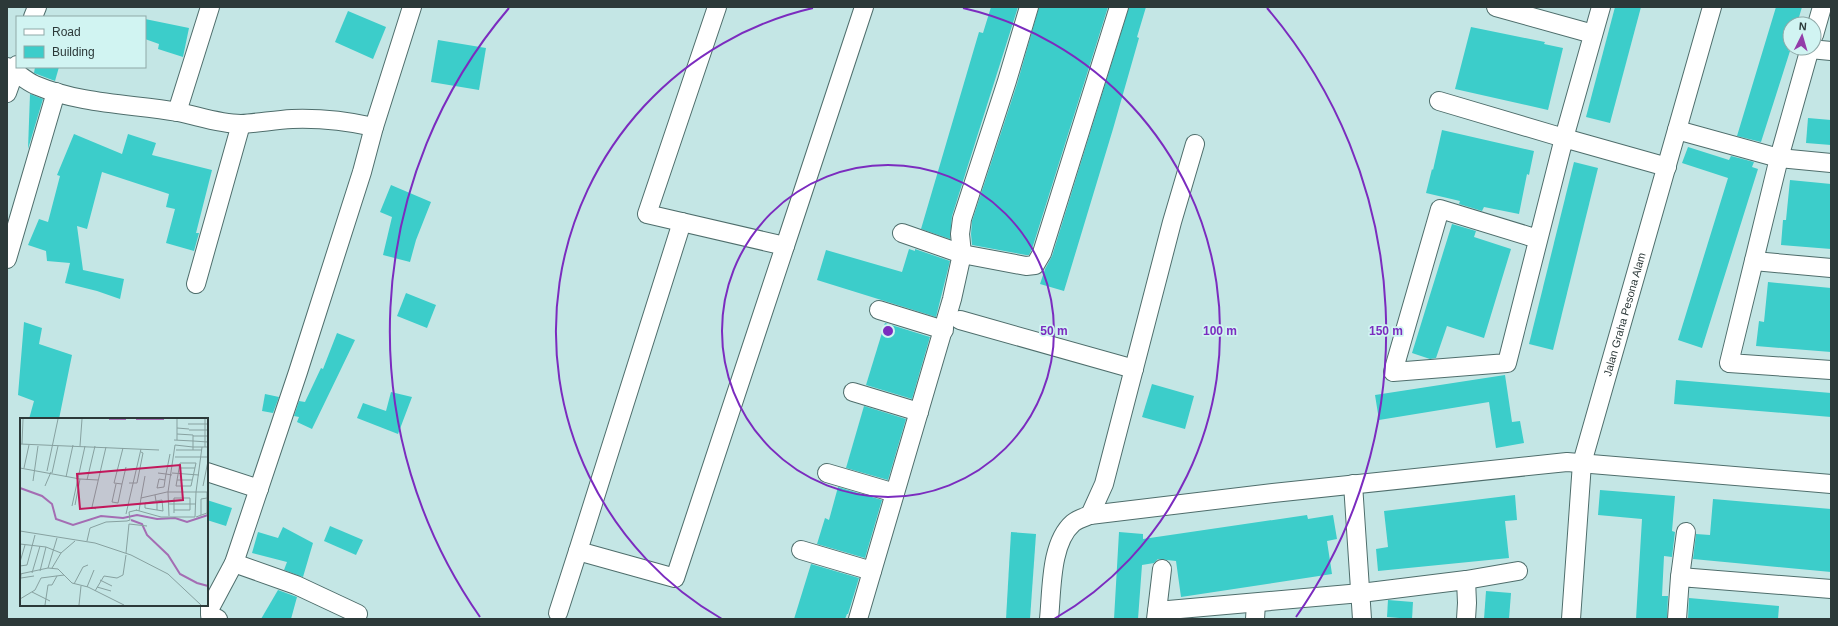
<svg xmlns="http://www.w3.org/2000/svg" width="1838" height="626" font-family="Arial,sans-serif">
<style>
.building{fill:#3ccdca}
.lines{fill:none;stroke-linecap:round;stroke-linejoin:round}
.minor-casing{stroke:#4f6e6c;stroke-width:20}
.minor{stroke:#fff;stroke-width:18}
.ring{fill:none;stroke:#7b2cbf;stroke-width:2}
.labels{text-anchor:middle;stroke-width:3.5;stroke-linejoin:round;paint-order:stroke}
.street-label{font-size:11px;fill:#2c3939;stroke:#d1f4f2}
.inset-river{fill:none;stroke:#a46db3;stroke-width:2}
.inset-road{fill:none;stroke:#87a1a0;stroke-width:1}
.view{fill:#c2185b;fill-opacity:0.15;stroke:#c2185b;stroke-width:2}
.inset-edge{fill:none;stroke:#2c3939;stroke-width:2}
.centre{fill:#7b2cbf;stroke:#d1f4f2;stroke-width:2}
.ring-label{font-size:12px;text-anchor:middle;font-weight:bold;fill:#7b2cbf;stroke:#d1f4f2;stroke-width:3.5;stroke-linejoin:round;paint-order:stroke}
</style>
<rect width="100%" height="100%" fill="#c4e6e5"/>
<!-- building -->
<g class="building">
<polygon points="991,7 1018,7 952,216 950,239 921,229 979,32 983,33"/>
<polygon points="1039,7 1108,7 1032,249 1029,255 1026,255 972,245 971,234 972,221 1017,84"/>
<polygon points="1129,7 1146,7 1137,37 1139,38 1113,129 1064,291 1040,284 1045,269 1052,256"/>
<polygon points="1615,7 1641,7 1610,123 1586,117"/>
<polygon points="1776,7 1802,7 1797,24 1790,24 1790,44 1788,50 1790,51 1761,142 1737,136"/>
<polygon points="348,11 386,27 373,59 335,42"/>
<polygon points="145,19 189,28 183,57 158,49 159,44 145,39"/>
<polygon points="1471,27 1545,42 1544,44 1563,48 1548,110 1455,89"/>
<polygon points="438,40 486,48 479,90 431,82"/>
<polygon points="35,67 59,67 55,81 34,73"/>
<polygon points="30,94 43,99 28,149"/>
<polygon points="1808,118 1831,120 1831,145 1806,143"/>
<polygon points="1442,130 1534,151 1529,175 1527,174 1519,214 1484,207 1482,211 1459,204 1460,201 1426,193 1432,169 1433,170"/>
<polygon points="74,134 122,154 128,134 156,143 152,155 212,170 196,233 199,233 194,251 166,243 175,209 166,207 169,194 102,172 87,229 77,226 83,270 124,279 120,299 97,291 65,283 70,263 47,261 46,251 28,245 39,219 48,222 60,176 57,175"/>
<polygon points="1688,147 1729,160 1731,156 1754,162 1752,167 1758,169 1702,348 1678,340 1728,178 1682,163"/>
<polygon points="1574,162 1598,168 1553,350 1529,344"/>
<polygon points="1790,180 1831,184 1831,249 1781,245 1783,220 1786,220"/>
<polygon points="391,185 431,202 416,240 410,262 383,255 392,217 380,212"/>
<polygon points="1452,224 1476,231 1474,237 1511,249 1484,338 1447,326 1436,358 1430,359 1412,353"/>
<polygon points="909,249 915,251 915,249 950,261 936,317 817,280 826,250 902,272"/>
<polygon points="1768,282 1831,288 1831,352 1756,346 1759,321 1764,322"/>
<polygon points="406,293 436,305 427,328 397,316"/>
<polygon points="24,322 42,328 39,344 72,355 59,419 29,419 34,401 18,395"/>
<polygon points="885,323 930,337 912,399 866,385"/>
<polygon points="337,333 355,340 312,429 297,422 299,417 294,416 299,401 305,402 321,368 323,369"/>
<polygon points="1505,375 1512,422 1520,421 1524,443 1496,448 1489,402 1379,420 1375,395"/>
<polygon points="1676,380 1831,393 1831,417 1674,404"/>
<polygon points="1152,384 1194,396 1185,429 1142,417"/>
<polygon points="391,392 412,397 398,434 357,418 363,403 386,411"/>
<polygon points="265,394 279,397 273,413 262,411"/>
<polygon points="864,406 906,419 888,480 846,468"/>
<polygon points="838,487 882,500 865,558 817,544 825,518 829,520"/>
<polygon points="1600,490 1675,496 1672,531 1675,532 1672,557 1664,556 1662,596 1668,596 1667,619 1636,619 1642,519 1598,515"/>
<polygon points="1515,495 1517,520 1505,521 1509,558 1378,571 1376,549 1388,547 1384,511"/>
<polygon points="1713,499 1831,509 1831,572 1693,559 1696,534 1710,535"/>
<polygon points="207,500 232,508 226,526 207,520"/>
<polygon points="1307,515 1308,519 1333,515 1337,539 1327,541 1332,574 1181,597 1176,561 1158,559 1154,563 1142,565 1138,619 1114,619 1119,532 1143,534 1143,539"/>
<polygon points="330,526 363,540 356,555 324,541"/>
<polygon points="283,527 313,543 303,577 284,570 287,562 252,553 258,532 278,538"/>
<polygon points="1011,532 1036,534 1030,619 1006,619"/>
<polygon points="811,564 859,578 848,614 847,614 845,619 794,619"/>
<polygon points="278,590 297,597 291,619 261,619"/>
<polygon points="1486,591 1511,593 1509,619 1484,619"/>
<polygon points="1689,598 1779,606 1778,619 1688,619"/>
<polygon points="1388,600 1413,602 1412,619 1387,617"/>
</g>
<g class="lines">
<!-- minor casing -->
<g class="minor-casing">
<g id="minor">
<polyline points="717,7 647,214 785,246 864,7"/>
<polyline points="1496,7 1593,34"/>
<polyline points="33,17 37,7"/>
<polyline points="1814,35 1822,7"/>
<polyline points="1810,48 1779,158 1729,363 1831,370"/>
<polyline points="1810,49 1831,51"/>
<path d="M 7,67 C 17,72 24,80 35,85 C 80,104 130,104 178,112 C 198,116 220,124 241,124 C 258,123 275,120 292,119 C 319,118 347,121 374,127"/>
<polyline points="7,93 17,65"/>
<polyline points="1439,101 1564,138 1601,7"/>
<polyline points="177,112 210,7"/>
<polyline points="1677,130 1779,158 1831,163"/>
<polyline points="682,222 578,551 675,578 785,246"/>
<polyline points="902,233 962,254 1026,266 1035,265 1042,253 1119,7"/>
<polyline points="1538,239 1440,209 1393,372 1507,363 1564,138 1667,167"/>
<polyline points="7,259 56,92"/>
<polyline points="1754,261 1831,268"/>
<polyline points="196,284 241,124"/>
<polyline points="879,310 944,330"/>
<polyline points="960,320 1134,369"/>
<polyline points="853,392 919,412"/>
<polyline points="207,472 259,489"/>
<polyline points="827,473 895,493"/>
<polyline points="1353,484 1362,619"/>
<polyline points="1090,515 1104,484 1172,222 1195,144"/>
<polyline points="801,550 872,571"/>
<polyline points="234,563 296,585 358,614"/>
<polyline points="1680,577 1686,532"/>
<polyline points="1466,580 1518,571"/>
<polyline points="1157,611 1162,569"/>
<polyline points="558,613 578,551"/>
<polyline points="218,619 210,615 210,608 234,563 298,372 362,172 374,127 412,7"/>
<polyline points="858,619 952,299 962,254 960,234 962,219 1007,81 1029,7"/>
<path d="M 1049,619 C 1052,590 1050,543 1073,523 C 1078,519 1085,517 1090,515 L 1273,493 L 1567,462 L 1831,484"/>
<polyline points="1156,619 1157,611 1361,593 1466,580 1467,603 1466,619"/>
<polyline points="1255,619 1256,603"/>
<path id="s1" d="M 1571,619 L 1582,463 L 1712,7"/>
<polyline points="1677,619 1680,577 1831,589"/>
</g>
</g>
<!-- minor -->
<use href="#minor" class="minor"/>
</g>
<!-- distance rings -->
<g class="ring">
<circle cx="888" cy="331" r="166"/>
<path d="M722 619A332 332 0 0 1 813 8M963 8A332 332 0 0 1 1054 619"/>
<path d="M480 617A498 498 0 0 1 509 8M1267 8A498 498 0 0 1 1296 617"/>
</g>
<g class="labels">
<!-- street labels -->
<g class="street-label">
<text dy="4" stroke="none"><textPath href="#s1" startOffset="311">Jalan Graha Pesona Alam</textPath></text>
</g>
</g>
<!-- overview -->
<g transform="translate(20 418)">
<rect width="188" height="188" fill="#c4e6e5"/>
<path class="inset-river" d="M 89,1 L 106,1M 116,1 L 144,1M 0,70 L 22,78 L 32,86 L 36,101 L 53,107 L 81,98 L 103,100 L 117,97 L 137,101 L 155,100 L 167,104 L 188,97M 111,102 L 122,106 L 127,117 L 148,137 L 160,156 L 177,165 L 188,168"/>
<path class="inset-road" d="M 157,1 L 157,22M 185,1 L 185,29M 168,6 L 188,6M 157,10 L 169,11M 169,12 L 188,12M 157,16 L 173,17 L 173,32M 173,18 L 188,18M 154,22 L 173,23M 173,23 L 188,24M 0,26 L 139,32M 2,26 L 3,1M 60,28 L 62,1M 173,29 L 188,29M 103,30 L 94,65 L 102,66 L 106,49M 156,32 L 182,32M 155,39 L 188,39M 160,45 L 176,45 L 171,68 L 156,68 ZM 0,50 L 60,61 L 78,62M 4,50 L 9,27M 159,50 L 175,50M 27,53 L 38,1M 32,55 L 38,28M 138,55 L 146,56 L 150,36M 152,55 L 179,57M 46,59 L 53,27M 67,62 L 75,28M 145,62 L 139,61 L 137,70 L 144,69 L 145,62 L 146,56 L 152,57M 157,62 L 172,62M 13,63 L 18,28M 109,65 L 117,65 L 123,35 L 121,34M 96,66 L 92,84 L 98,85 L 102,66M 25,68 L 31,54M 183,68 L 188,43M 135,77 L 136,83 L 137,85 L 137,92 L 143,93 L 142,82 L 136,83 L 125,85 L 125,90 L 137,92M 121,80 L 125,58M 148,86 L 154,86 L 154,80 L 170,80 L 170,92 L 154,92M 55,87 L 60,61M 52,88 L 65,28M 76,91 L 72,89 L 86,29M 116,92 L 141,99 L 175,99 L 176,74 L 182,29M 119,93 L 121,80 L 147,74 L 188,74M 154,95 L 154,86 L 176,86M 106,96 L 121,31M 181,97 L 181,81 L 187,80M 149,98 L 148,74 L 155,27 L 173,29M 176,99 L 187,95 L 187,74M 0,113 L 75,125 L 111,137 L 148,156 L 181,187M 67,123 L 70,110 L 86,104 L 107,103 L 110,102 L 109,94 L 117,92M 0,126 L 26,129 L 41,135M 106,135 L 109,106 L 127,108M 0,144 L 5,127M 0,148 L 7,147 L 15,117M 28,150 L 37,120M 32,150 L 41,135 L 55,123M 20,153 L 26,129M 12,155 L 20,128M 0,156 L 28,150 L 38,151 L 52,165 L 68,169 L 104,187M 1,160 L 14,158M 80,162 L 92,168M 54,166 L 63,149 L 68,147M 0,168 L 1,156M 67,169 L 74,152M 77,169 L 91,173M 75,173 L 84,158 L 97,160 L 103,157 L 106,137M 12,174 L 30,183M 0,181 L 15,172 L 21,160 L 44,157M 25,187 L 28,167 L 32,167 L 37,158M 59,187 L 61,168"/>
<path class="view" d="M 160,47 L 163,82 L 60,91 L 57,56 Z"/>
<rect width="188" height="188" class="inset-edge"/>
</g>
<circle cx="888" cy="331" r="6" class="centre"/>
<g class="ring-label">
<text x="1054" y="335">50 m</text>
<text x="1220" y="335">100 m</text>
<text x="1386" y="335">150 m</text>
</g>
<!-- border -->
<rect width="1838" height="626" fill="none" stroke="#2c3939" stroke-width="16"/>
<!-- legend -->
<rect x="16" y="16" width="130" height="52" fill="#d1f4f2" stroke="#8fa9a8"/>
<rect x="24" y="29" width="20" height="6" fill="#ffffff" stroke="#8fa9a8"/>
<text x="52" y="36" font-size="12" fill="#2c3939">Road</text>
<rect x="24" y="46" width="20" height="12" fill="#3ccdca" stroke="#8fa9a8"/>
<text x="52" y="56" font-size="12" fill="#2c3939">Building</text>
<!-- north arrow -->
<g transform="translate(1802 36) rotate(5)"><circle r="19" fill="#d1f4f2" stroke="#8fa9a8"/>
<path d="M0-3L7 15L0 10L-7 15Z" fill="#933ca9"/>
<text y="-6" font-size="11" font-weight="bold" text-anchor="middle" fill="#2c3939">N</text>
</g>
</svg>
